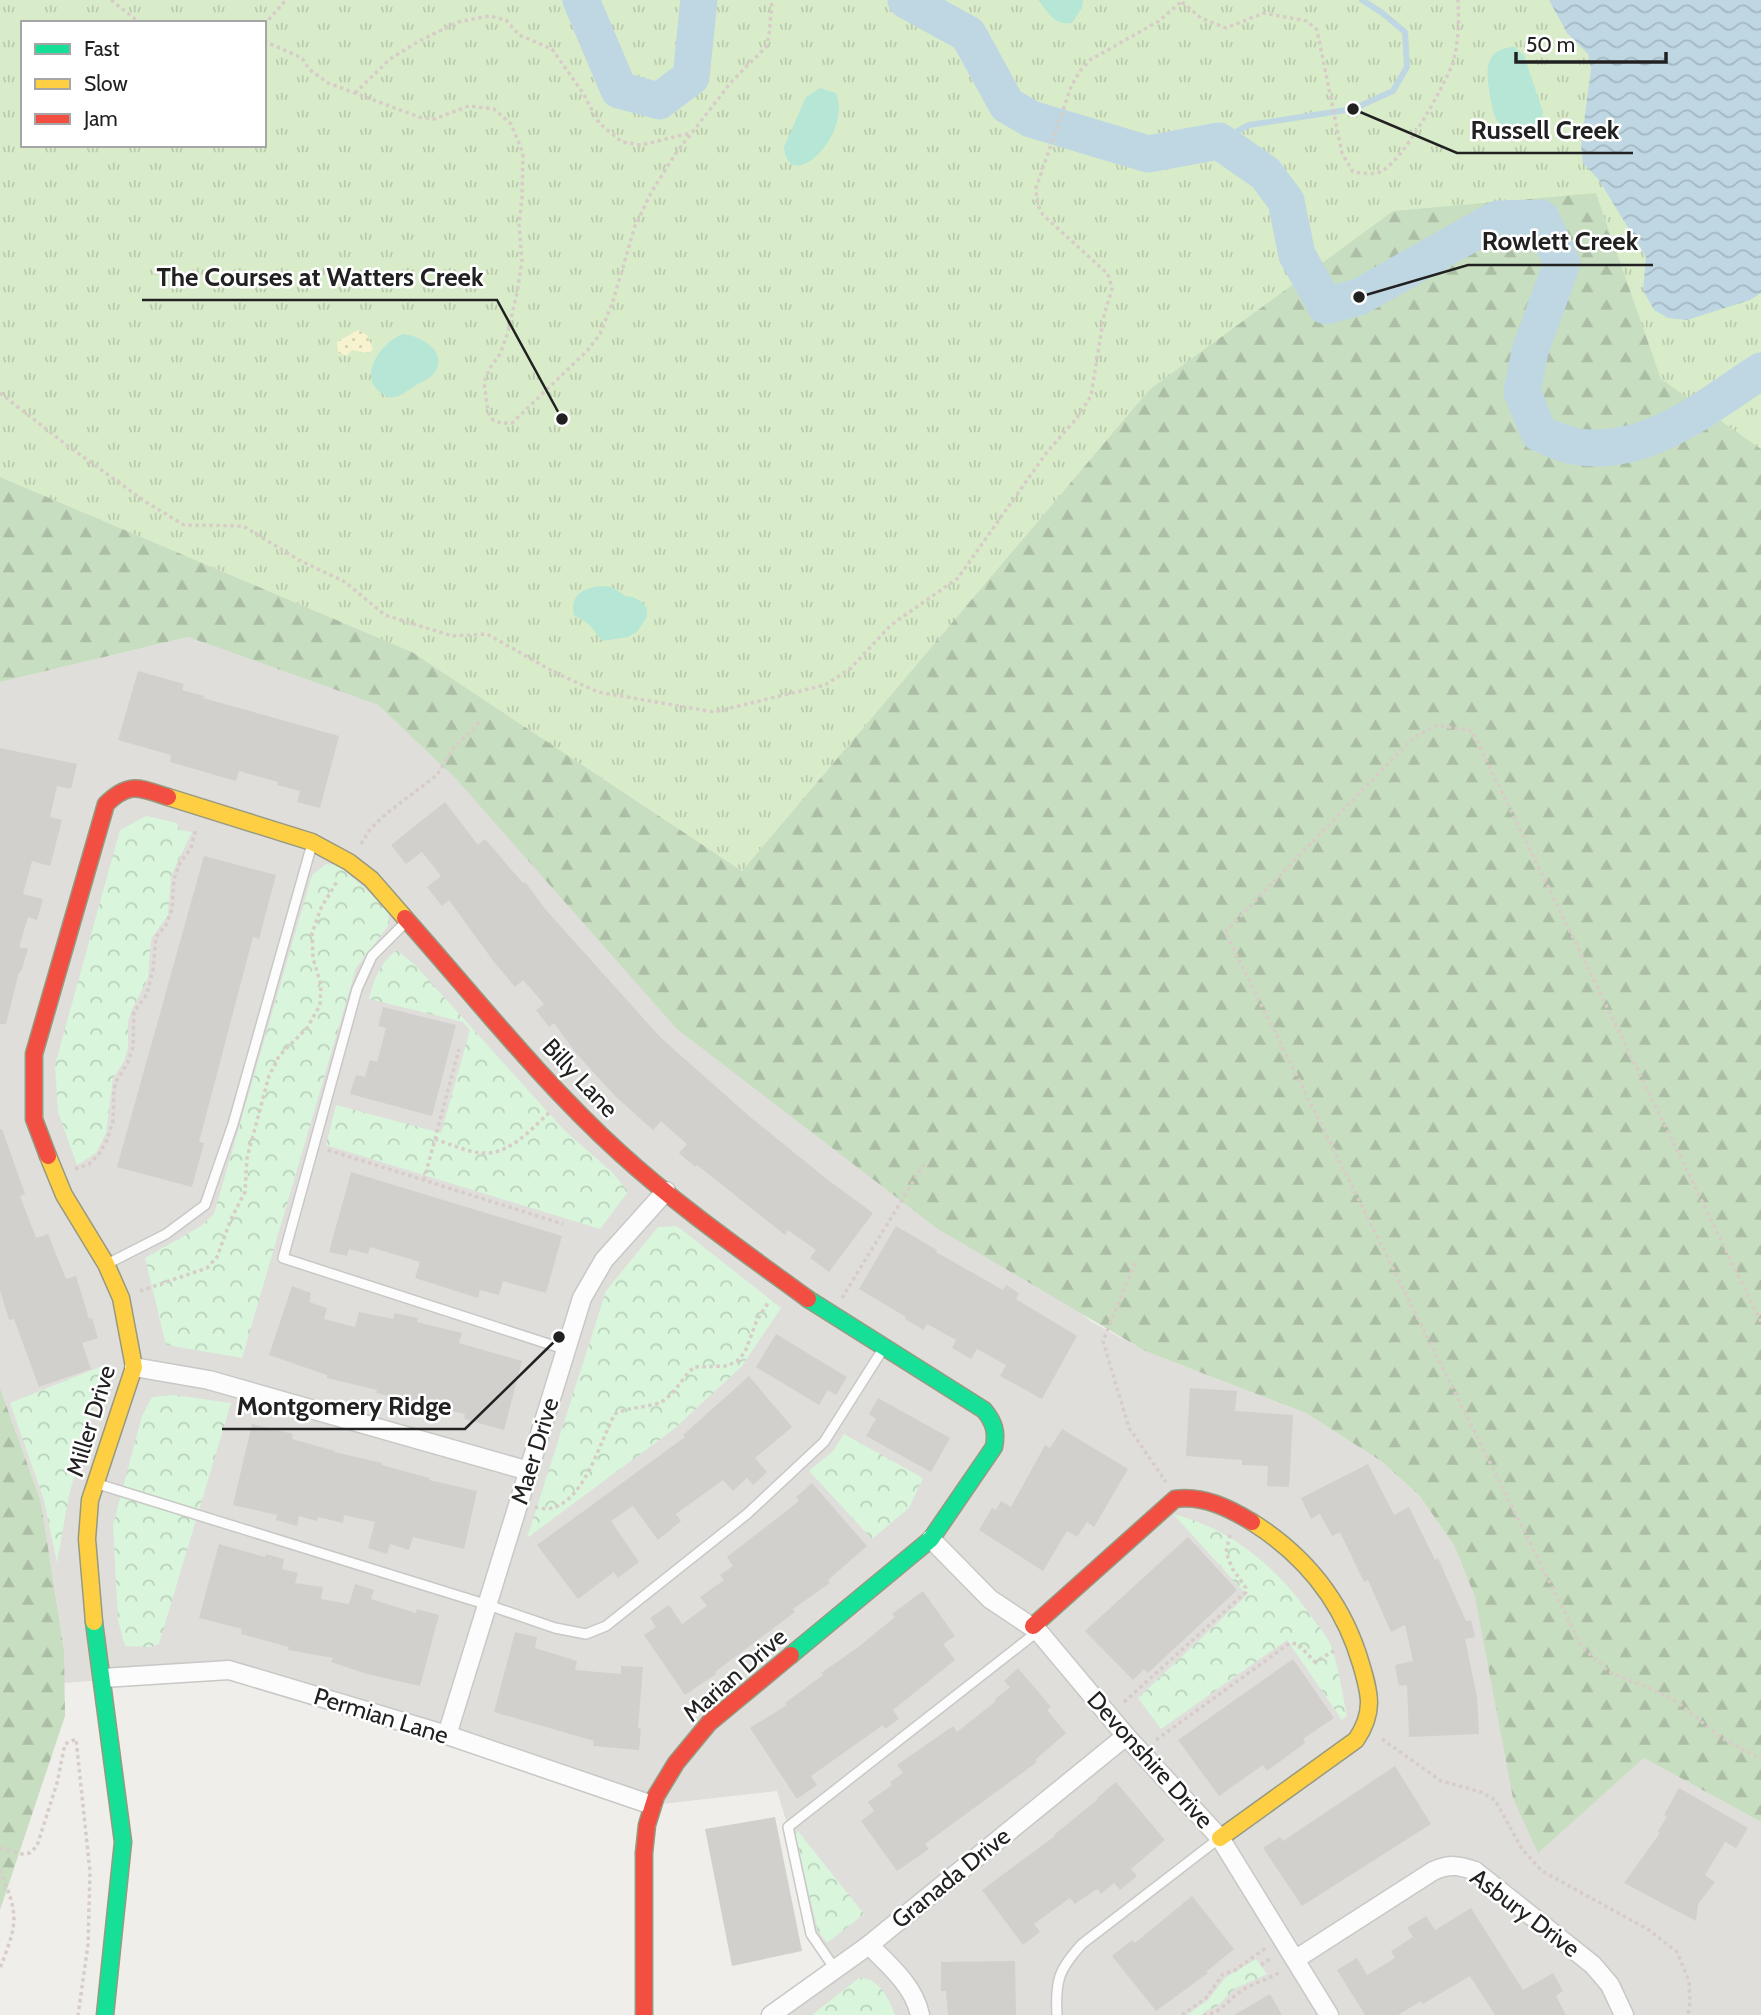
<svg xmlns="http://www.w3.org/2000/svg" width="1761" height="2015" font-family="Cabin,sans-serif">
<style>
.residential{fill:#dfdedb}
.grass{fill:url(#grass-tufts);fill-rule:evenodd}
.forest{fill:url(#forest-firs)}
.sand{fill:url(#sand-dots)}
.park{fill:url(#park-crowns)}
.pitch{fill:#b6e6d6}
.water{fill:url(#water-waves)}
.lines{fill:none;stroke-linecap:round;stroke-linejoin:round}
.stream{stroke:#bed7e2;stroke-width:6}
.river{stroke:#bed7e2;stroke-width:37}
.building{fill:#d2d0cd}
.lane-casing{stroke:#c8c8c6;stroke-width:12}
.street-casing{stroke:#c8c8c6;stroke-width:21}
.fast-casing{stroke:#969a81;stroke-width:19}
.slow-casing{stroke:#969a81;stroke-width:19}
.jam-casing{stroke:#969a81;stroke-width:19}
.path{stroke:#d8ccc8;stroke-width:3.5;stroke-dasharray:3.5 3.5;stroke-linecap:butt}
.lane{stroke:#fdfcfc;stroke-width:9}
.street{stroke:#fdfcfc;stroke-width:18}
.fast{stroke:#16e098;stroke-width:16}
.slow{stroke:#ffcf43;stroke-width:16}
.jam{stroke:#f24e42;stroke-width:16}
.labels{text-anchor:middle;stroke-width:5;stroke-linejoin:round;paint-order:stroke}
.street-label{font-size:24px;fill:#212121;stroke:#fff}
.leader{fill:none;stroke:#212121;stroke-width:2.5}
.callout-dot{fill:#212121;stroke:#fff;stroke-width:2.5}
.callout-label{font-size:26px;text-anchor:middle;font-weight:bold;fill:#212121;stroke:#fff;stroke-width:5;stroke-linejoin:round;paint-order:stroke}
</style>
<defs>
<pattern id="grass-tufts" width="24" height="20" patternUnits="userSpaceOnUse" patternTransform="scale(1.75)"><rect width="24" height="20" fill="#d9ecca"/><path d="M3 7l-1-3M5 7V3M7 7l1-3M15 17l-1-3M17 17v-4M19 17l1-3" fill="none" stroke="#bacaad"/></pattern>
<pattern id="forest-firs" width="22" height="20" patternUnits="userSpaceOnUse" patternTransform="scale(1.75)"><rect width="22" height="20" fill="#c8dec0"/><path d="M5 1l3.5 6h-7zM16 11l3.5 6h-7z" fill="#acbea5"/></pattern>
<pattern id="sand-dots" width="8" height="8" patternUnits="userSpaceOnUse" patternTransform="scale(1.75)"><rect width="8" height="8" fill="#f8f3cf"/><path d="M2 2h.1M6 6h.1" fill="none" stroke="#d4d0b1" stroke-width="1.8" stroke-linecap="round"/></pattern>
<pattern id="park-crowns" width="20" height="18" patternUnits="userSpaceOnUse" patternTransform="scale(1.75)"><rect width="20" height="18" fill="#d9f5dc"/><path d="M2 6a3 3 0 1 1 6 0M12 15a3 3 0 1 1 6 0" fill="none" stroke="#bad2bc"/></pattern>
<pattern id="water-waves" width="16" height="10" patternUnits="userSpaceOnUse" patternTransform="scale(1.75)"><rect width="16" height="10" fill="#bed7e2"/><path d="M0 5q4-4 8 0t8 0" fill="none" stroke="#a3b8c2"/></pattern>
</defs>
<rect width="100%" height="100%" fill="#f0eeea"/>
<!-- residential -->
<polygon class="residential" points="188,637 378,705 457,780 1092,1322 1145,1351 1306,1413 1381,1461 1419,1495 1454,1545 1475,1597 1538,1852 1644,1758 1761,1822 1761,2015 771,2015 835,1969 811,1934 788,1827 777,1791 652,1805 229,1670 64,1683 64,1649 41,1502 0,1388 0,682"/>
<!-- grass -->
<path class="grass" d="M 0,0 L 1761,0 L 1761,449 L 1661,380 L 1596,193 L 1149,390 L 742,871 L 412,652 L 0,477 ZM 23,23 L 264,23 L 264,145 L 23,145 Z"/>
<!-- forest -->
<g class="forest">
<polygon points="1596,193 1661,379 1761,449 1761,1822 1644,1758 1538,1853 1513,1798 1475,1597 1454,1545 1419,1495 1381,1461 1306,1413 1145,1351 938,1229 677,1029 457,780 378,705 188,637 0,682 0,477 412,652 742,871 1149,390 1393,211"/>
<polygon points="0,1388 41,1502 64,1650 65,1716 0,1910"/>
</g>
<!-- sand -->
<polygon class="sand" points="358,330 367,335 373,349 369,353 352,350 346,356 338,352 337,342"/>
<!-- park -->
<g class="park">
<polygon points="146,816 177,823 180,830 192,832 171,876 168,915 151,939 148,978 132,1009 128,1022 128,1048 124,1061 113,1078 106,1133 96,1153 77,1165 58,1112 55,1065 120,830"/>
<polygon points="326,864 338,865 388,909 389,925 356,968 242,1358 166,1345 145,1258 201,1226 214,1214 312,875"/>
<path d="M 397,950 L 416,966 L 564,1130 L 613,1173 L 628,1192 L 600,1229 L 326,1145 L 336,1105 L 441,1133 L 470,1030 L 463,1022 L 369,999 C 373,981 381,961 397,950 Z"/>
<polygon points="677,1226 781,1308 742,1366 674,1429 527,1538 606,1291 658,1227"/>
<polygon points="102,1366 93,1410 69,1495 57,1563 44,1500 10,1403"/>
<polygon points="174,1395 231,1403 159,1644 150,1647 125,1646 118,1620 113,1525 142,1416 152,1397"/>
<polygon points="844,1434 923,1478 909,1508 872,1539 809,1471 833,1451"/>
<path d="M 1173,1514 C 1233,1529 1279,1569 1313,1619 C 1319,1627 1328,1637 1331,1646 C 1339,1668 1342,1693 1347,1715 L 1342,1720 L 1287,1640 L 1161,1729 L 1138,1698 L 1247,1595 Z"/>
<polygon points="798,1831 864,1914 827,1943 818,1931 795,1835"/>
<polygon points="1256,1959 1267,1974 1236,1988 1216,2007 1205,2011 1205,2015 1187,2015 1208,2000 1225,1978"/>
<path d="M 859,1978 C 879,1977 889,1999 895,2015 L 812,2015 Z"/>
</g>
<!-- pitch -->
<g class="pitch">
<path d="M 1038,0 L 1083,0 L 1082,8 L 1072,23 C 1053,26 1049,12 1038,0 Z"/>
<path d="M 1514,47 L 1524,55 L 1543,112 L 1541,122 L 1534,130 C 1522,132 1506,133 1498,122 C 1493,116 1492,104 1490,96 C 1486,72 1483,49 1514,47 Z"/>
<path d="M 820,88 L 836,93 C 853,135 788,197 784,147 L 806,97 Z"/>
<path d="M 404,334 C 421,336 449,352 435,372 C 429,380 420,382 413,387 C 401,395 393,403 380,392 C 357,375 384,339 404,334 Z"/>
<path d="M 602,586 L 612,587 L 625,596 L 633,597 L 642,602 L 647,609 L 647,617 L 637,632 L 628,637 L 602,641 L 589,624 L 574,615 C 570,594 583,588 602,586 Z"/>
</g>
<!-- water -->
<polygon class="water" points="1549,0 1761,0 1761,293 1750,300 1687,320 1668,318 1654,310 1643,290 1646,257 1599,180 1583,163 1581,145 1591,69 1588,54 1567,33"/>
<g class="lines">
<!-- stream -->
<polyline class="stream" points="1219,141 1249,125 1353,109 1393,91 1407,67 1405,32 1381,12 1362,0"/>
<!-- river -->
<g class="river">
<polyline points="581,0 619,90 659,101 691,77 699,0"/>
<path d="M 906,0 L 968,34 L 1007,105 L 1031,119 L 1148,154 L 1219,141 L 1265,173 L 1286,201 L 1297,255 L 1326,306 L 1359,297 L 1497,219 L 1541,218 L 1562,263 L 1530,351 L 1522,392 L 1539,433 C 1551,438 1566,446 1580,447 C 1649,456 1707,406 1761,371"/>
</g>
</g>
<!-- building -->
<g class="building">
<polygon points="138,671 184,684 182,690 204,696 203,698 339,736 320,808 297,802 300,791 277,785 278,782 239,771 236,781 170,762 171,755 118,740"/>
<polygon points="0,748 77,764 71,789 57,786 50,817 62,820 50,866 32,861 23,894 43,899 37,920 28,917 19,947 28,949 21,972 19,972 6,1024 0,1024"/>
<polygon points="445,802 478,845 485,839 523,883 525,882 546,910 661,1038 749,1116 828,1180 873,1213 829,1272 810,1258 816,1250 788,1230 785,1235 697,1165 695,1167 679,1153 687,1144 661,1121 653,1130 615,1096 575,1052 554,1023 549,1027 536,1010 544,1004 523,980 515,987 494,962 449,900 442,906 427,887 441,876 422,852 406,864 391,845"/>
<polygon points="204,856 276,875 259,939 253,937 199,1142 204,1143 192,1187 117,1167"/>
<polygon points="383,1007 456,1025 432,1116 350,1094 356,1075 365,1077 370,1060 377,1062 386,1028 378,1026"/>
<polygon points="2,1129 25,1194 20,1196 36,1238 48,1234 66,1279 76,1276 89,1319 92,1318 98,1338 82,1343 91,1369 39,1387 14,1319 9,1320 0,1290 0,1130"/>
<polygon points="351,1172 562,1236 546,1293 503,1281 499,1295 480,1290 478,1298 415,1278 420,1262 370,1247 368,1254 349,1249 347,1256 329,1252"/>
<polygon points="896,1226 937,1250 936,1252 1003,1290 1006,1285 1019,1293 1016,1299 1077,1336 1042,1399 1000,1376 1006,1365 977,1349 971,1359 952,1348 956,1340 927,1324 924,1330 905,1319 906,1317 859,1289"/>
<polygon points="292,1286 311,1293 309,1302 327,1308 324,1319 355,1327 359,1312 393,1319 395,1313 418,1318 417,1322 462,1333 459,1343 522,1361 504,1430 464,1419 465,1414 376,1393 377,1390 327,1378 327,1375 269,1355"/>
<polygon points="776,1334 847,1377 836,1395 828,1390 819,1405 756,1367"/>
<polygon points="749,1376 792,1427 755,1458 767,1472 753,1485 747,1478 733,1491 723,1480 676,1514 681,1521 658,1540 633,1506 611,1521 639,1562 618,1578 614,1572 578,1599 537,1545 685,1437 683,1435"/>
<polygon points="1190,1388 1237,1391 1235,1411 1293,1415 1289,1487 1267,1486 1268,1466 1242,1465 1242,1460 1186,1456"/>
<polygon points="878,1398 950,1438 931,1472 866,1436 876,1419 869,1414"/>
<polygon points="252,1424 293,1434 292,1439 335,1451 334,1452 382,1463 382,1465 429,1478 429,1480 477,1491 464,1549 413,1537 409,1550 390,1544 387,1554 368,1548 375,1522 344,1515 343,1523 318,1517 317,1521 299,1516 297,1526 276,1520 277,1515 233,1505"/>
<polygon points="1062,1429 1128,1469 1094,1527 1087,1522 1077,1537 1067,1531 1043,1571 979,1530 992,1508 996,1510 1001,1501 1011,1507 1045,1445 1050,1448"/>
<polygon points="1368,1464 1394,1515 1409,1507 1435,1560 1438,1558 1466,1621 1471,1620 1475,1637 1465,1639 1477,1697 1479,1734 1409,1737 1407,1685 1399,1686 1395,1665 1413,1661 1405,1625 1391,1632 1368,1580 1364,1582 1340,1532 1332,1536 1320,1514 1311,1519 1301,1498"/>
<polygon points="812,1483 867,1546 828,1580 830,1583 793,1609 795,1612 715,1672 716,1674 685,1695 644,1635 656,1627 650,1618 669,1605 682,1624 707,1606 700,1597 724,1580 720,1575 733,1566 727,1557 799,1501 796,1497"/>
<polygon points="1188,1537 1237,1590 1148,1673 1144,1669 1133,1680 1085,1631"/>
<polygon points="219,1544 265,1557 266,1554 284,1559 282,1569 298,1573 295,1583 323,1587 321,1599 349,1604 355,1584 374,1590 371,1599 416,1613 417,1609 439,1615 420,1686 367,1674 331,1662 333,1658 288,1650 289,1647 241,1634 242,1629 199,1618"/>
<polygon points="923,1591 955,1636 943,1644 955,1660 893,1710 899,1719 885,1729 883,1725 811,1776 817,1785 797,1799 750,1728 787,1705 785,1703 823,1675 821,1673 857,1648 895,1617 892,1614"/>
<polygon points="515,1632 537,1637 535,1648 577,1661 575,1670 621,1674 621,1666 643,1667 638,1728 641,1729 639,1750 593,1746 594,1741 494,1712"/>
<polygon points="1293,1659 1334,1718 1303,1739 1305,1743 1267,1771 1263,1765 1219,1796 1178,1740"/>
<polygon points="1018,1668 1051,1707 1047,1710 1066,1733 1035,1760 1037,1762 925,1844 929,1849 897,1871 861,1821 874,1811 868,1802 892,1785 890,1782 903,1773 897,1765 953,1726 957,1732 996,1701 995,1699 1010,1687 1004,1681"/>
<polygon points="1395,1766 1431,1824 1302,1906 1263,1848 1280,1837 1283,1841"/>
<polygon points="1116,1782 1165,1840 1131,1869 1137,1876 1120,1890 1114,1883 1101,1894 1097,1889 1075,1904 1070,1898 1034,1924 1040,1932 1023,1945 982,1890 1055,1836 1054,1835 1098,1799 1097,1798"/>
<polygon points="1679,1788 1748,1828 1736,1848 1725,1842 1705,1875 1715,1882 1698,1904 1696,1921 1624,1883 1660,1833 1658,1832 1667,1816 1664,1815"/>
<polygon points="775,1817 802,1951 732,1966 705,1829"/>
<polygon points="1192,1896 1234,1949 1206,1972 1208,1973 1156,2011 1112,1956 1132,1940 1135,1943"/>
<polygon points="1471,1908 1523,1990 1553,1973 1563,1991 1556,1996 1566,2015 1495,2015 1470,1976 1423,2004 1421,2001 1398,2015 1365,2015 1337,1970 1357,1958 1367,1975 1395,1958 1391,1951 1413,1937 1407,1928 1426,1916 1435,1930"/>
<polygon points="1015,1961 1016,2015 948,2015 946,1991 941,1991 941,1962"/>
<polygon points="1270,1994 1282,2015 1234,2015"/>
</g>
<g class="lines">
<!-- lane casing -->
<g class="lane-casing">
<g id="lane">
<polyline points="407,921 372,956 357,989 283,1258 567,1350"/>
<polyline points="109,1263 166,1234 205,1205 233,1124 312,844"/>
<polyline points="98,1484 488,1605 555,1628 586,1634 606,1626 747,1514 824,1442 883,1349"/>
<polyline points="835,1969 811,1934 788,1827 1037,1632"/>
<path d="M 1057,2015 C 1055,1980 1059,1969 1082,1944 L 1217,1840"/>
</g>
</g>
<!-- street casing -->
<g class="street-casing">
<g id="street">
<polyline points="134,1367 209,1380 529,1471"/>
<polyline points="931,1539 990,1599 1038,1631 1126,1736 1220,1838 1329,2015"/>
<polyline points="103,1678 229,1670 447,1735 652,1805"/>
<polyline points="447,1735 582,1298 604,1260 666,1191"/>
<path d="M 869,1945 C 889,1965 914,1986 920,2015"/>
<path d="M 1296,1959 L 1433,1871 C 1449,1864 1459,1865 1475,1871 L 1593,1965 L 1610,1985 L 1624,2015"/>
<polyline points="771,2015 869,1945 1126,1736"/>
</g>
</g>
<!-- fast casing -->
<g class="fast-casing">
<g id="fast">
<polyline points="94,1622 123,1842 105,2015"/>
<path d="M 791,1655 L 931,1539 L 994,1447 C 997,1432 994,1422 984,1410 L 808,1299"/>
</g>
</g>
<!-- slow casing -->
<g class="slow-casing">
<g id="slow">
<polyline points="168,797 312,842 349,862 371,879 405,918"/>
<polyline points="48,1156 64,1195 106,1264 121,1298 134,1367 90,1500 87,1539 94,1622"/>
<path d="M 1220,1838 L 1356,1740 C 1375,1712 1370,1694 1361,1664 C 1343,1602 1306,1556 1252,1522"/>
</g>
</g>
<!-- jam casing -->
<g class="jam-casing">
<g id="jam">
<path d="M 405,918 C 475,997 541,1081 620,1153 C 678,1206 744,1252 808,1299"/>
<path d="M 48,1156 L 34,1119 L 34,1054 L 106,804 C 130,781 139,788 168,797"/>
<path d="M 1033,1626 L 1175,1499 C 1203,1495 1229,1508 1252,1522"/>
<polyline points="644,2015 644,1853 647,1825 656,1796 676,1763 709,1723 791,1655"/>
</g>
</g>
<!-- path -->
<g class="path">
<polyline points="111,0 140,23"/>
<path d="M 1182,2 L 1201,18 L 1226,28 L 1264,13 L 1307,21 L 1317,30 L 1342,153 L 1353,172 C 1362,173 1372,175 1380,172 C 1402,163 1443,88 1452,65 C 1459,44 1459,21 1458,0"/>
<polyline points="264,25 286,0"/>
<polyline points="264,41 302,58 309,69 328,83 419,117 434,119 469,106 494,109 511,124 523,153 522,198 519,224 522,261 517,293 507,335 500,354 490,368 484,382 488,412 493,420 501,423 512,423 587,351 600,334 613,301 635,226 652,191 676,153 733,80 766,47 769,36 772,0"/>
<polyline points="355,93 390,59 419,41 458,22 489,16 506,20 519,35 552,49 583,93 599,123 622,142 641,145 691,133"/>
<polyline points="0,393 68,446 146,502 184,525 243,526 299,560 345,582 385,615 452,636 487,634 558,674 598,692 714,712 825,685 851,668 891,625 958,578 1047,452 1076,419 1091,396 1104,315 1112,289 1108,274 1043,215 1037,203 1036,188 1071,87 1080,71 1090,60 1159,21 1182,1"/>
<polyline points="361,844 371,828 387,813 437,775 453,749 482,719"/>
<path d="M 435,1139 C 450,1144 469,1153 484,1153 C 511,1154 532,1128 550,1112"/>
<polyline points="328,1150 563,1224"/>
<polyline points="75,1169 89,1164 99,1154 107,1140 113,1121 114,1089 117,1080 128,1062 133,1047 134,1012 147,994 153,970 156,937 166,925 172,909 174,879 180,863 191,848 196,829"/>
<polyline points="424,1180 459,1049"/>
<polyline points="1135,1263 1103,1341 1129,1428 1166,1482"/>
<polyline points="140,1291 207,1268 217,1257 231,1219 245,1192 247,1158 269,1076 279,1056 307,1028 320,1005 321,985 313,958 312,933 321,908 338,880"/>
<polyline points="842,1298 924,1164"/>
<polyline points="1761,1322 1472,731 1437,725 1413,738 1225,932 1582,1647 1609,1672 1659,1692 1680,1704 1720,1737 1761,1759"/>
<path d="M 535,1507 C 540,1508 547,1510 552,1508 C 586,1499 600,1440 615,1414 C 629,1407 644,1408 659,1403 C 673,1397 682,1378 694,1367 L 727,1366 L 737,1361 L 745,1352 L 757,1320 L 768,1303"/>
<polyline points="1124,1702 1246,1592 1246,1588 1232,1568 1226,1552 1230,1535"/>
<polyline points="1382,1739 1441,1781 1481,1792 1495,1800 1522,1849 1542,1871 1649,1930 1677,1952 1689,1981 1690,2001 1688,2015"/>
<polyline points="1156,1740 1290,1643 1298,1644 1315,1662 1334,1651"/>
<polyline points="0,1848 22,1854 30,1853 37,1846 57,1783 65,1744 76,1739 90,1872 88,1945 78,2015"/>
<path d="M 0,1870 C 19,1916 18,1922 0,1968"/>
<polyline points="1261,1965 1271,1958"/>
<polyline points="1182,2015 1206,1998 1223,1974 1235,1970 1266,1948"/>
<path d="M 1203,2015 C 1220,2014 1227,2001 1240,1992 C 1252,1983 1267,1980 1280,1972"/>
</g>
<!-- lane -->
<use href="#lane" class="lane"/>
<!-- street -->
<use href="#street" class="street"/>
<!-- fast -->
<use href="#fast" class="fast"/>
<!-- slow -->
<use href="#slow" class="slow"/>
<!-- jam -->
<use href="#jam" class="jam"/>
</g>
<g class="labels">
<!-- street labels -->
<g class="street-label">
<text transform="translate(580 1078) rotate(47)" y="8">Billy Lane</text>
<text transform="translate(91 1421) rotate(-73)" y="8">Miller Drive</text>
<text transform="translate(535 1451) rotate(-73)" y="8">Maer Drive</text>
<text transform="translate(735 1675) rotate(-41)" y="8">Marian Drive</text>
<text transform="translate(381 1716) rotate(17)" y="8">Permian Lane</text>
<text transform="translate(1150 1760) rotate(48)" y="8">Devonshire Drive</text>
<text transform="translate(951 1878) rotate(-39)" y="8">Granada Drive</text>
<text transform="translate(1525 1913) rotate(37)" y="8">Asbury Drive</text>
</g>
</g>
<!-- callouts -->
<path class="leader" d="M1353 109L1457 153H1633M1359 297L1468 265H1653M562 419L497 300H142M559 1337L465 1429H222"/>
<g class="callout-dot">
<circle cx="1353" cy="109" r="7"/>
<circle cx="1359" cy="297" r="7"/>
<circle cx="562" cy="419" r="7"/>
<circle cx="559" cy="1337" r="7"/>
</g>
<g class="callout-label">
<text x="1545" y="139">Russell Creek</text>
<text x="1560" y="250">Rowlett Creek</text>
<text x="320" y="286">The Courses at Watters Creek</text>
<text x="344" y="1415">Montgomery Ridge</text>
</g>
<!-- legend -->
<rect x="21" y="21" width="245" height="126" fill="#ffffff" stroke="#a6a6a6" stroke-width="2"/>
<rect x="35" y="44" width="35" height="10" fill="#16e098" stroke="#a6a6a6" stroke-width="2"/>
<text x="84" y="56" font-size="21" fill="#212121">Fast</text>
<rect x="35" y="79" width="35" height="10" fill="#ffcf43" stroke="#a6a6a6" stroke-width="2"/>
<text x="84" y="91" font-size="21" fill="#212121">Slow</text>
<rect x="35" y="114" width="35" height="10" fill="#f24e42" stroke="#a6a6a6" stroke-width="2"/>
<text x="84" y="126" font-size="21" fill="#212121">Jam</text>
<!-- scale -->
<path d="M1516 52v10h150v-10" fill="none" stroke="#212121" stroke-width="3.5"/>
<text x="1526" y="52" font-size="21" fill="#212121" stroke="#ffffff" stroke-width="5" paint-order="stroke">50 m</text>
</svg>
